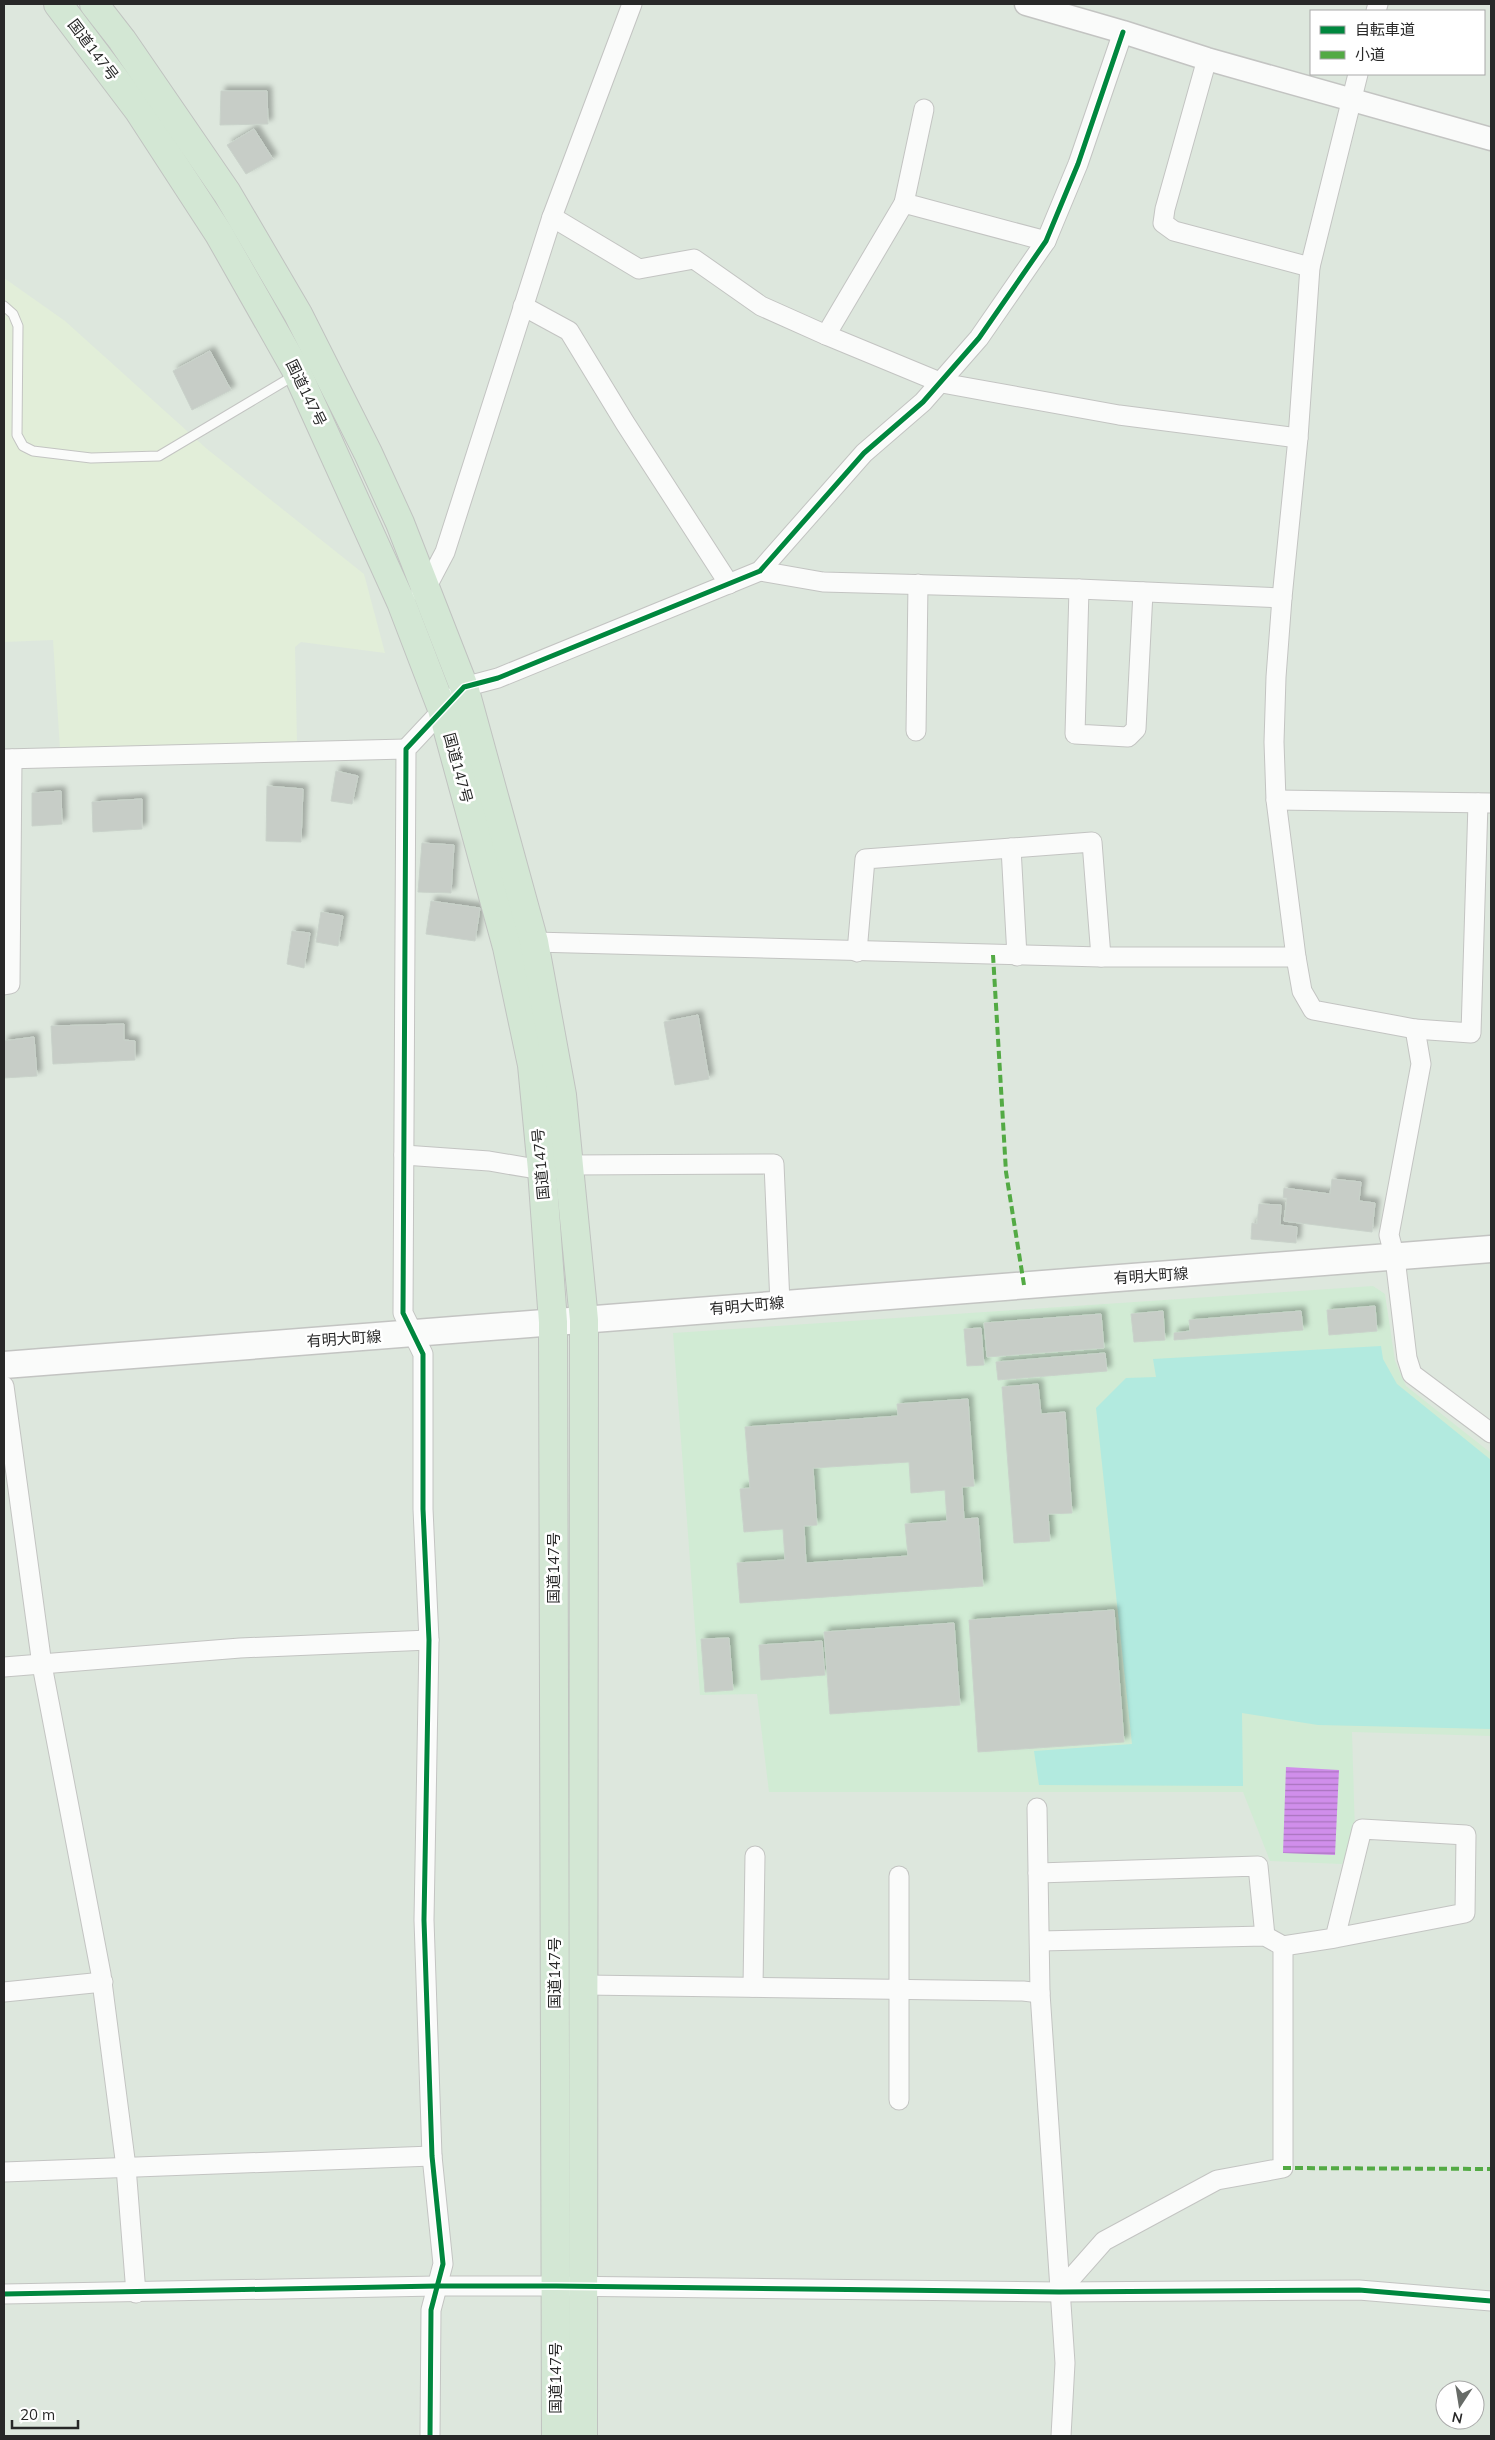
<svg xmlns="http://www.w3.org/2000/svg" width="1495" height="2440" font-family="Mulish,'Noto Sans JP',sans-serif">
<style>
.education{fill:#d1ebd4}
.medical{fill:#e2eed9}
.pitch{fill:#b2eadf}
.water{fill:url(#water-rules)}
.building{fill:#c7cdc7;stroke:#c9d2ca;fill-rule:evenodd;filter:url(#shadow)}
.lines{fill:none;stroke-linecap:round;stroke-linejoin:round}
.service-casing{stroke:#c3c4c2;stroke-width:11}
.minor-casing{stroke:#c3c4c2;stroke-width:21}
.tertiary-casing{stroke:#c3c4c2;stroke-width:25}
.secondary-casing{stroke:#c3c4c2;stroke-width:29}
.trunk-casing{stroke:#c0c3c0;stroke-width:30}
.service{stroke:#fafbfa;stroke-width:9}
.minor{stroke:#fafbfa;stroke-width:19}
.tertiary{stroke:#fafbfa;stroke-width:22}
.secondary{stroke:#fafbfa;stroke-width:26}
.trunk{stroke:#d3e7d4;stroke-width:28}
.quiet{stroke:#53aa44;stroke-width:4;stroke-dasharray:8 4;stroke-linecap:butt}
.cycleway-casing{stroke:#fff;stroke-width:8}
.cycleway{stroke:#00873e;stroke-width:5}
.labels{text-anchor:middle;stroke-width:5;stroke-linejoin:round;paint-order:stroke}
.street-label{font-size:15px;fill:#282828;stroke:#fff}
</style>
<defs>
<pattern id="water-rules" width="6" height="5" patternUnits="userSpaceOnUse" patternTransform="scale(1.25)"><rect width="6" height="5" fill="#d08eeb"/><path d="M0 2.5h6" fill="none" stroke="#a974be"/></pattern>
<filter id="shadow"><feDropShadow dx="4.5" dy="-4.5" stdDeviation="2.5" flood-color="#0004"/></filter>
</defs>
<rect width="100%" height="100%" fill="#dde7dd"/>
<!-- education -->
<polygon class="education" points="1373,1286 1385,1294 1395,1361 1406,1386 1491,1453 1491,1736 1352,1732 1355,1834 1342,1864 1270,1861 1243,1792 769,1792 757,1694 700,1695 673,1333"/>
<!-- medical -->
<polygon class="medical" points="4,278 65,321 207,449 364,574 385,653 301,642 295,647 297,743 60,749 53,640 4,642"/>
<!-- pitch -->
<polygon class="pitch" points="1381,1346 1383,1359 1397,1384 1491,1460 1491,1729 1318,1725 1242,1713 1243,1786 1039,1785 1034,1751 1132,1744 1096,1408 1126,1378 1156,1377 1153,1359"/>
<!-- water -->
<polygon class="water" points="1286,1767 1339,1770 1335,1855 1283,1853"/>
<!-- building -->
<g class="building">
<polygon points="221,91 267,91 268,124 220,125"/>
<polygon points="254,129 273,159 246,174 227,145"/>
<polygon points="210,351 231,390 192,410 173,371"/>
<polygon points="336,771 358,776 352,804 331,801"/>
<polygon points="267,786 303,789 301,842 266,841"/>
<polygon points="61,791 62,824 32,826 32,793"/>
<polygon points="142,799 142,829 93,832 92,802"/>
<polygon points="422,843 454,845 451,893 418,892"/>
<polygon points="431,901 480,908 475,941 426,934"/>
<polygon points="321,912 343,916 338,946 316,942"/>
<polygon points="292,931 310,933 304,968 287,964"/>
<polygon points="698,1015 709,1079 675,1085 664,1022"/>
<polygon points="124,1024 124,1040 135,1041 135,1060 53,1064 51,1026"/>
<polygon points="34,1037 37,1076 4,1078 4,1041"/>
<polygon points="1332,1179 1361,1182 1359,1201 1375,1203 1372,1232 1284,1221 1287,1198 1283,1198 1284,1188 1330,1194"/>
<polygon points="1259,1204 1281,1205 1280,1225 1297,1227 1296,1243 1251,1239 1252,1223 1257,1224"/>
<polygon points="1375,1306 1377,1331 1329,1335 1327,1310"/>
<polygon points="1163,1311 1165,1340 1134,1342 1131,1314"/>
<polygon points="1301,1311 1303,1330 1174,1340 1174,1333 1190,1331 1189,1320"/>
<polygon points="1101,1314 1104,1348 987,1357 984,1323"/>
<polygon points="981,1328 984,1365 967,1366 964,1329"/>
<polygon points="1105,1353 1107,1371 998,1380 996,1362"/>
<polygon points="1038,1384 1041,1414 1065,1412 1072,1513 1048,1514 1050,1541 1014,1543 1002,1387"/>
<path d="M 968,1399 L 974,1486 L 962,1487 L 964,1519 L 978,1518 L 983,1586 L 740,1603 L 737,1563 L 785,1560 L 783,1529 L 744,1532 L 740,1489 L 750,1488 L 745,1427 L 898,1416 L 897,1404 ZM 909,1462 L 911,1493 L 945,1490 L 947,1521 L 905,1524 L 908,1556 L 806,1563 L 804,1526 L 817,1525 L 813,1468 Z"/>
<polygon points="1114,1610 1124,1742 978,1752 969,1620"/>
<polygon points="954,1623 960,1705 830,1714 824,1632"/>
<polygon points="729,1638 733,1690 705,1692 701,1639"/>
<polygon points="822,1641 825,1675 761,1680 759,1645"/>
</g>
<g class="lines">
<!-- service casing -->
<g class="service-casing">
<polyline id="service" points="4,306 13,314 18,326 17,435 23,446 33,451 91,458 159,456 295,375"/>
</g>
<!-- minor casing -->
<g class="minor-casing">
<g id="minor">
<polyline points="1376,11 1378,4"/>
<polyline points="1207,59 1165,209 1163,223 1174,231 1310,267"/>
<polyline points="1358,74 1310,267 1298,438 1282,598 1276,677 1274,742 1276,800 1296,957 1302,991 1313,1010 1415,1029 1471,1033 1478,803"/>
<polyline points="904,203 924,109"/>
<polyline points="552,217 639,269 694,259 761,306 826,335 942,383 1119,415 1298,438"/>
<polyline points="523,306 569,331 625,423 729,584"/>
<polyline points="826,335 904,203 1046,241"/>
<polyline points="760,571 823,582 1079,589 1282,598"/>
<polyline points="1079,589 1075,734 1128,737 1136,729 1143,592"/>
<polyline points="421,592 425,590 445,552 552,217 632,4"/>
<polyline points="916,731 918,584"/>
<polyline points="4,759 406,749"/>
<polyline points="1276,800 1491,803"/>
<polyline points="1011,848 1017,956"/>
<polyline points="534,942 1101,957 1296,957"/>
<polyline points="857,952 865,859 1092,842 1101,957"/>
<polyline points="4,985 10,984 12,759"/>
<polyline points="1415,1029 1421,1064 1389,1235 1395,1258 1407,1358 1412,1374 1491,1433"/>
<polyline points="404,1155 489,1161 542,1170"/>
<polyline points="570,1165 774,1164 780,1304"/>
<polyline points="4,1386 42,1665 101,1974 126,2167 136,2293"/>
<polyline points="4,1667 240,1648 429,1640"/>
<polyline points="1037,1808 1040,1993 1065,2363 1061,2436"/>
<polyline points="1038,1873 1258,1866 1265,1936"/>
<polyline points="899,1876 899,2100"/>
<polyline points="1040,1941 1265,1936 1283,1946 1335,1938 1465,1913 1466,1835 1362,1829 1335,1938"/>
<polyline points="585,1985 1023,1991 1040,1993"/>
<polyline points="753,1987 755,1856"/>
<polyline points="4,1992 103,1982"/>
<polyline points="4,2172 432,2156"/>
<polyline points="1059,2292 1104,2241 1217,2180 1283,2168 1283,1946"/>
<polyline points="4,2294 437,2286 556,2286 1059,2292 1359,2290 1491,2301"/>
<polyline points="430,2436 431,2310 443,2264 432,2156 424,1920 429,1640 423,1509 423,1354 403,1313 406,749 464,687 498,678 760,571 864,453 923,402 979,338 1046,241 1078,164 1123,32"/>
</g>
</g>
<!-- tertiary casing -->
<g class="tertiary-casing">
<polyline id="tertiary" points="1026,4 1123,32 1207,59 1491,139"/>
</g>
<!-- secondary casing -->
<g class="secondary-casing">
<polyline id="secondary" points="4,1365 1491,1249"/>
</g>
<!-- trunk casing -->
<g class="trunk-casing">
<g id="trunk">
<polyline points="58,4 139,111 219,234 295,368 401,602 442,709 507,947 532,1065 542,1170 553,1322 556,2436"/>
<polyline points="94,4 122,40 227,193 298,314 368,453 400,523 464,687 534,942 562,1095 584,1320 583,2436"/>
</g>
</g>
<!-- service -->
<use href="#service" class="service"/>
<!-- minor -->
<use href="#minor" class="minor"/>
<!-- tertiary -->
<use href="#tertiary" class="tertiary"/>
<!-- secondary -->
<use href="#secondary" class="secondary"/>
<!-- trunk -->
<use href="#trunk" class="trunk"/>
<!-- quiet -->
<g class="quiet">
<polyline points="993,955 1006,1172 1024,1285"/>
<polyline points="1283,2168 1491,2169"/>
</g>
<!-- cycleway casing -->
<g class="cycleway-casing">
<g id="cycleway">
<polyline points="4,2294 437,2286 556,2286 1059,2292 1359,2290 1491,2301"/>
<polyline points="430,2436 431,2310 443,2264 432,2156 424,1920 429,1640 423,1509 423,1354 403,1313 406,749 464,687 498,678 760,571 864,453 923,402 979,338 1046,241 1078,164 1123,32"/>
</g>
</g>
<!-- cycleway -->
<use href="#cycleway" class="cycleway"/>
</g>
<g class="labels">
<!-- street labels -->
<g class="street-label">
<text transform="translate(93 50) rotate(53)" y="5">国道147号</text>
<text transform="translate(306 393) rotate(64)" y="5">国道147号</text>
<text transform="translate(458 768) rotate(75)" y="5">国道147号</text>
<text transform="translate(541 1164) rotate(-95)" y="5">国道147号</text>
<text transform="translate(1151 1276) rotate(-4)" y="5">有明大町線</text>
<text transform="translate(747 1306) rotate(-5)" y="5">有明大町線</text>
<text transform="translate(344 1339) rotate(-4)" y="5">有明大町線</text>
<text transform="translate(554 1568) rotate(-90)" y="5">国道147号</text>
<text transform="translate(555 1973) rotate(-90)" y="5">国道147号</text>
<text transform="translate(556 2378) rotate(-90)" y="5">国道147号</text>
</g>
</g>
<!-- border -->
<rect width="1495" height="2440" fill="none" stroke="#282828" stroke-width="10"/>
<!-- legend -->
<rect x="1310" y="10" width="175" height="65" fill="#ffffff" stroke="#a9a9a9"/>
<rect x="1320" y="26" width="25" height="8" fill="#00873e" stroke="#a9a9a9"/>
<text x="1355" y="35" font-size="15" fill="#282828">自転車道</text>
<rect x="1320" y="51" width="25" height="8" fill="#53aa44" stroke="#a9a9a9"/>
<text x="1355" y="60" font-size="15" fill="#282828">小道</text>
<!-- north arrow -->
<g transform="translate(1460 2405) rotate(192)"><circle r="24" fill="#ffffff" stroke="#a9a9a9"/>
<path d="M0-4L9 19L0 12L-9 19Z" fill="#676b67"/>
<text y="-8" font-size="14" font-weight="bold" text-anchor="middle" fill="#282828">N</text>
</g>
<!-- scale -->
<path d="M12 2420v8h66v-8" fill="none" stroke="#282828" stroke-width="2.5"/>
<text x="20" y="2420" font-size="15" fill="#282828" stroke="#ffffff" stroke-width="4" paint-order="stroke">20 m</text>
</svg>
